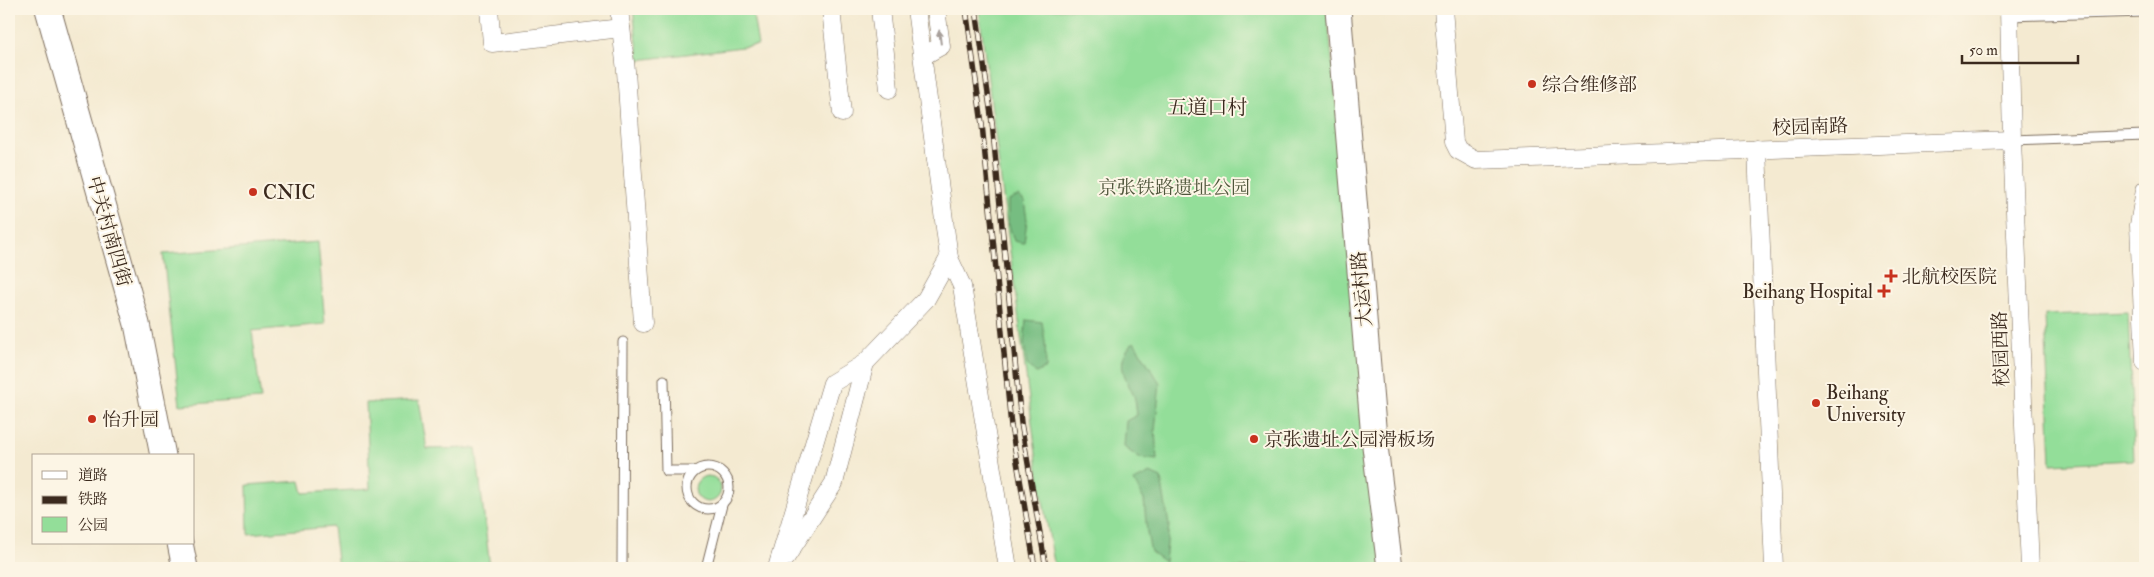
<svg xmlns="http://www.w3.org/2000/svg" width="2154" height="577" font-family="'IM FELL Double Pica','Noto Serif SC',serif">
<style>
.green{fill:#93de99;stroke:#67845c}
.forest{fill:#76bd81;stroke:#587450}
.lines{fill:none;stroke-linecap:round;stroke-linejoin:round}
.lane-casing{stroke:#7c6d5d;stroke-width:11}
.street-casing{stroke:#7c6d5d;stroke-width:19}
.secondary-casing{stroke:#7c6d5d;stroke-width:27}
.lane{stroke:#fff;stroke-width:9}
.street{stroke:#fff;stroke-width:18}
.secondary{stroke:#fff;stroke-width:25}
.rail-casing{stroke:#3b2a1e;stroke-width:5.5}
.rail{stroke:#fcf5e5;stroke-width:4;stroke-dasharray:11;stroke-linecap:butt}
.oneway{fill:#a79f9a}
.poi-dot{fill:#c8321e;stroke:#fcf5e5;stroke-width:2}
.labels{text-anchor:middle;stroke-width:4;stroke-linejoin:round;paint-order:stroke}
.poi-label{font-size:19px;fill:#3b2a1e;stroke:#fcf5e5;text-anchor:start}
.street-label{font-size:19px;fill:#3b2a1e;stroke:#fcf5e5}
.park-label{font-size:19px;fill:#51573d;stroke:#fcf5e5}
.neighbourhood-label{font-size:20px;fill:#3b2a1e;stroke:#fcf5e5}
</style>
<rect width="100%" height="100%" fill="#fcf5e5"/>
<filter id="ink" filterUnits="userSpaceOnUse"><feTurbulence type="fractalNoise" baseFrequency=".02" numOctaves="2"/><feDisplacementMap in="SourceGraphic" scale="10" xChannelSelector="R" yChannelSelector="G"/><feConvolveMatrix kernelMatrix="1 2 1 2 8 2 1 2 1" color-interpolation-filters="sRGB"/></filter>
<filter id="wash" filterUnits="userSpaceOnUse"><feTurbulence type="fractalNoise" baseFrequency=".0096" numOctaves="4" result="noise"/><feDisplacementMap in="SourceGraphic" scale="20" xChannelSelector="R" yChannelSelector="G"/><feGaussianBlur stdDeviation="1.12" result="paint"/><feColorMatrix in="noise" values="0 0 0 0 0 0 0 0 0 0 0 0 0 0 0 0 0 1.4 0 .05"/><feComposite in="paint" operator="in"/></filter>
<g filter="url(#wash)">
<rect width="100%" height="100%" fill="#f4ead1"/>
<!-- green -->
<g class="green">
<polygon points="633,9 752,9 758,45 639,60"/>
<polygon points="979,9 1327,9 1383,568 1055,568 1040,485"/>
<polygon points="318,242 325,324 252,331 261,399 180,405 163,254"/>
<polygon points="2128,312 2134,460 2051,464 2045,315"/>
<polygon points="419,400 427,449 476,448 490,568 338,568 333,527 248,534 247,485 300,481 303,493 370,489 366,403"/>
<circle cx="708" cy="489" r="13"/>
</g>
<!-- forest -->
<g class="forest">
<polygon points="1018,196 1024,200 1027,220 1024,243 1014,241 1008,222 1008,200"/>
<polygon points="1026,320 1042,322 1045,341 1046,368 1036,373 1027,365 1024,343"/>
<path d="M 1134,342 L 1160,383 L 1155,430 L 1157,460 L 1139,458 L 1124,447 L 1126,421 L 1137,415 C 1136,409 1136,401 1134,396 C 1124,375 1114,361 1134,342 Z"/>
<polygon points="1150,473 1161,478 1169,525 1165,562 1151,552 1147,533 1144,500 1134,481"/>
</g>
</g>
<g filter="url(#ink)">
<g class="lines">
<!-- lane casing -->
<g class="lane-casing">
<g id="lane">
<polyline points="2009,16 2145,12"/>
<polyline points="2012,140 2145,135"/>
<polyline points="664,380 666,471 694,471"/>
<circle cx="708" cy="488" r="21"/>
<polyline points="622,568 623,342"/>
<polyline points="706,568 722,505"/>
</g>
</g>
<!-- street casing -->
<g class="street-casing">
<g id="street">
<polyline points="489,9 492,43 621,28"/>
<polyline points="619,9 626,71 643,323"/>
<polyline points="831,9 842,113"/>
<polyline points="880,9 889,89"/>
<polyline points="916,9 949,258 962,286 1008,568"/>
<polyline points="1443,9 1454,142 1458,150 1476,160 2012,140"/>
<polyline points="2009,9 2012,140 2030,568"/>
<polyline points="923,56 941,46 936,9"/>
<polyline points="1757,149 1774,568"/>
<polyline points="2145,190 2139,225 2145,362"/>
<polyline points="786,557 834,483 865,363"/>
<polyline points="777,568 832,383 865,363 926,299 949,258"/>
</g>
</g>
<!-- secondary casing -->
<g class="secondary-casing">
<g id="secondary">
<polyline points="48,9 137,324 163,456"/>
<polyline points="1338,9 1374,438 1390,568"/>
<polyline points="180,543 185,568"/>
</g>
</g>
<!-- lane -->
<use href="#lane" class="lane"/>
<!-- street -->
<use href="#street" class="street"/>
<!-- secondary -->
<use href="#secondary" class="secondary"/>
<!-- rail casing -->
<g class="rail-casing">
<g id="rail">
<polyline points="966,9 982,124 1011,426 1035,568"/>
<polyline points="976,9 992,122 1021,423 1046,568"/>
</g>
</g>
<!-- rail -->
<use href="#rail" class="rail"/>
</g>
<!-- one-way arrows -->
<defs><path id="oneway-solid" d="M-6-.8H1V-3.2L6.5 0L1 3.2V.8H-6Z" transform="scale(1.25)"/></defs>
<use class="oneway" href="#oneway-solid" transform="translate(940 37) rotate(-97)"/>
</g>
<!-- markers -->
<g class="poi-dot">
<circle cx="1532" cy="84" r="5"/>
<circle cx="253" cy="192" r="5"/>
<path d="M1888.5 268.5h5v5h5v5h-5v5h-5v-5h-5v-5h5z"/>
<path d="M1881.5 283.5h5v5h5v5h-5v5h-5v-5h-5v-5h5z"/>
<circle cx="1816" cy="403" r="5"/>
<circle cx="92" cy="419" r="5"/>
<circle cx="1254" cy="439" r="5"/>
</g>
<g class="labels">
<!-- poi labels -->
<g class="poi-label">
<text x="1542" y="91">综合维修部</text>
<text x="263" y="199">CNIC</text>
<text x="1902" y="283">北航校医院</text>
<text x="1873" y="298" text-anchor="end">Beihang Hospital</text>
<text x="1826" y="399">Beihang<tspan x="1826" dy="22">University</tspan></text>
<text x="102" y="426">怡升园</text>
<text x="1264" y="446">京张遗址公园滑板场</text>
</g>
<!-- street labels -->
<g class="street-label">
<text transform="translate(1810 126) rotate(-2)" y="7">校园南路</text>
<text transform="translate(110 231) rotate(74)" y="7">中关村南四街</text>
<text transform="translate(1361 289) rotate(-95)" y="7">大运村路</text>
<text transform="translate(2000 349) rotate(-92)" y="7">校园西路</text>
</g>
<!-- park labels -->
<g class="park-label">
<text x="1174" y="194">京张铁路遗址公园</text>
</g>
<!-- neighbourhood labels -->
<g class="neighbourhood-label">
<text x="1207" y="114">五道口村</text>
</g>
</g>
<!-- margin -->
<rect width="2154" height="577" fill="none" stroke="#fcf5e5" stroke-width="30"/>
<!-- legend -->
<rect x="32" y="454" width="162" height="90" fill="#fcf5e5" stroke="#afa495"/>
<rect x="42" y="471" width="25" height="8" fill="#ffffff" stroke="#afa495"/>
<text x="78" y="480" font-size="15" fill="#3b2a1e">道路</text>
<rect x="42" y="496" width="25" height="8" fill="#3b2a1e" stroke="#afa495"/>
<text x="78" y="504" font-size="15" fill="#3b2a1e">铁路</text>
<rect x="42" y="517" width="25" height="15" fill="#93de99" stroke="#afa495"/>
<text x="78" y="530" font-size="15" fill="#3b2a1e">公园</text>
<!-- scale -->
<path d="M1962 55v8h116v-8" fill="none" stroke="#3b2a1e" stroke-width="2.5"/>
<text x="1969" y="55" font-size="15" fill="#3b2a1e" stroke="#fcf5e5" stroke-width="4" paint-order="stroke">50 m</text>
</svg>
